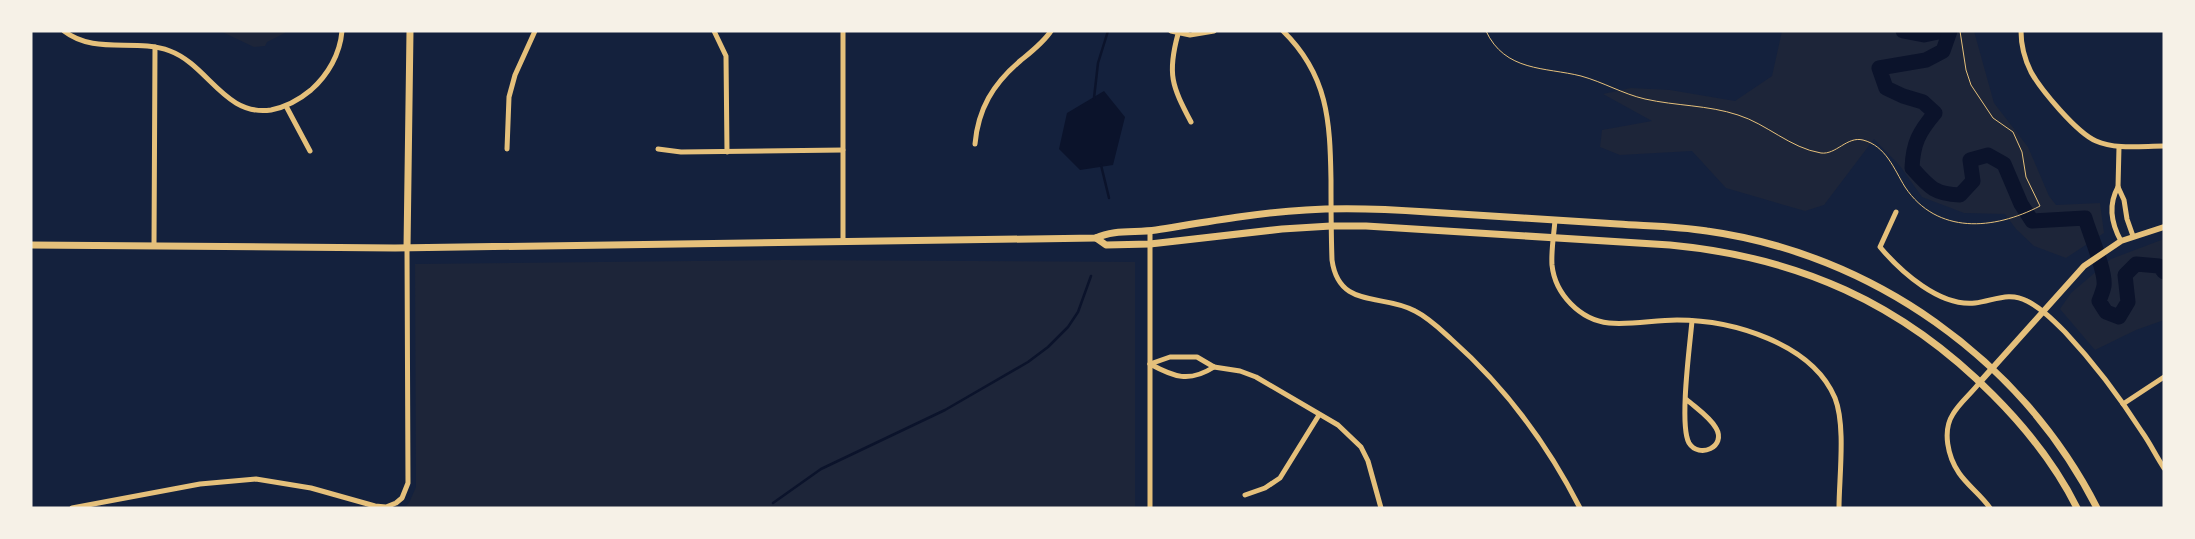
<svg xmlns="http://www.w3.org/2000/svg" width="2195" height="539" font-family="Montserrat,sans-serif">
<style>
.green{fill:#1d2539}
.water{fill:#0b132b}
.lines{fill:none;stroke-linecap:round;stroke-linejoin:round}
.stream{stroke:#0b132b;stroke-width:2.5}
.river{stroke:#0b132b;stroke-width:15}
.path{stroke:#e5c07b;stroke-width:1}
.minor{stroke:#e5c07b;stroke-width:5}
.tertiary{stroke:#e5c07b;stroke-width:6}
.secondary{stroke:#e5c07b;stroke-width:7}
</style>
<rect width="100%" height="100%" fill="#14213d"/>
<!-- green -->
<g class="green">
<polygon points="220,31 285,31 285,33 267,42 265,46 254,47"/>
<polygon points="1782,31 1974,31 1994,103 2028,147 2049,196 2056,205 2100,203 2104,233 2066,258 2034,246 2016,229 2005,214 1964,213 1922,197 1900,166 1874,139 1824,205 1805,211 1726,188 1692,151 1620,155 1600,147 1602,130 1652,121 1603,94 1631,88 1670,90 1735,101 1772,76"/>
<polygon points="2164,239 2164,320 2136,330 2095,350 2060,309 2071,293 2111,259"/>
<polygon points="784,260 1135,262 1135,508 403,508 409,503 416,487 415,264"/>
</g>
<!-- water -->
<polygon class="water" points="1104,91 1125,117 1113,165 1080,170 1059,149 1067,113"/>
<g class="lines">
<!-- stream -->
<g class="stream">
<polyline points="1094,98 1098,63 1108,31"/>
<polyline points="1101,165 1109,198"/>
<polyline points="773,503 821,469 945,410 1028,362 1048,347 1068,327 1078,312 1091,276"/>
</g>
<!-- river -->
<g class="river">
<polyline points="1903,31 1924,35 1943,31"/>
<path d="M 1950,31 L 1943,51 L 1926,60 L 1879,68 L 1886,88 L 1903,96 L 1923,102 L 1935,113 C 1919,132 1913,143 1912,168 C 1929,187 1934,194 1960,195 L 1973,181 L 1970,160 L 1988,155 L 2004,164 L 2021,204 L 2032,221 L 2085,218 C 2090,235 2106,271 2104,286 C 2103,291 2101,296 2099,301 L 2106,312 L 2119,317 L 2128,302 L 2125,275 L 2136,264 L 2159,266 L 2164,272"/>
</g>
<!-- path -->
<path class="path" d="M 1486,31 C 1505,72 1545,67 1581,76 C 1603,82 1623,94 1645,99 C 1676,106 1708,105 1738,115 C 1767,124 1790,148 1821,153 C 1836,155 1847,136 1863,140 C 1886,146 1894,169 1905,187 C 1937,235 1994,230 2040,206 L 2026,177 L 2022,152 L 2013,132 L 1993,118 L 1971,85 L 1966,70 L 1960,31"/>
<!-- minor -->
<g class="minor">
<path d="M 64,31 C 95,55 135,38 170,51 C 208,65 225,117 271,110 C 286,107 299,100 311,90 C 328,75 340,54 342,31"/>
<polyline points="714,31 726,56 727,152"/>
<polyline points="1171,31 1190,35 1214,31"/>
<path d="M 1283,31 C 1328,75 1330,121 1331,180 C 1331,206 1331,233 1332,260 C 1339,310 1383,293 1415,311 C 1429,318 1440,329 1451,339 C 1504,386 1548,445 1580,508"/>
<path d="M 2021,31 C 2021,45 2025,60 2031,72 C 2041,90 2077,133 2096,141 C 2116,150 2142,146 2164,146"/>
<path d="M 1178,34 C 1167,74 1172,86 1191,122"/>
<polyline points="286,106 310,151"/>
<path d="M 975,144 C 978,109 993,84 1020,61 C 1031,52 1043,43 1051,31"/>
<polyline points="2119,147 2118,187 2124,200 2127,219 2133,236"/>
<polyline points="507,149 509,97 515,75 535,31"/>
<polyline points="658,149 681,152 843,150"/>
<path d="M 2118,187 C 2108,205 2111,223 2121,241"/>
<path d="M 1896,212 L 1880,247 C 1901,272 1940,307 1975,303 C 1993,301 2009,291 2027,301 C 2041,308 2054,321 2065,332 C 2094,363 2119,396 2142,432 C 2150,443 2156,456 2164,468"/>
<path d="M 1555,220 C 1554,234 1551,250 1552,265 C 1555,294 1580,320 1609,323 C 1632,325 1654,320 1677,320 C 1732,320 1812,343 1835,398 C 1846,426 1839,478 1839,508"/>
<polyline points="1150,231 1150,508"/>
<polyline points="843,242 843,31"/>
<polyline points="154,245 155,47"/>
<polyline points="1150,364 1170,357 1197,357 1214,367 1240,371 1256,377 1338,425 1361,447 1368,461 1381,508"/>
<path d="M 1150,364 C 1174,377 1189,383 1214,367"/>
<path d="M 1980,382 C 1972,393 1960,402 1953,414 C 1942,431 1948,457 1959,473 C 1968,486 1981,495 1990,508"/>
<path d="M 1686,399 C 1696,408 1710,417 1716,428 C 1727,447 1699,459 1689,443 C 1679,425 1690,344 1692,321"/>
<polyline points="2123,404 2164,377"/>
<polyline points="1245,495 1265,488 1280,478 1319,415"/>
<polyline points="72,508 200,484 256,479 311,488 375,506 386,507 396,503 402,498 408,483 407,248"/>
</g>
<!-- tertiary -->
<polyline class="tertiary" points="1980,382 2084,266 2121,241 2164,227"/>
<!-- secondary -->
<g class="secondary">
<path d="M 1096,238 L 1106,245 L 1150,244 L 1282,229 L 1331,226 L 1366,226 L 1670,245 C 1798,257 1902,303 1993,395 C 2026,428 2056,466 2077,508"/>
<path d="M 31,245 L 395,248 L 1096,238 C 1114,229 1136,233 1156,230 C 1206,222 1255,213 1306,210 C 1347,207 1387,209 1428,212 C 1491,216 1555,220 1618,224 C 1647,226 1677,226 1707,231 C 1872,254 2021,359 2097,508"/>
<polyline points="407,248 410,31"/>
</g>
</g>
<!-- border -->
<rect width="2195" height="539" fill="none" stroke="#f6f1e7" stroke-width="65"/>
</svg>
